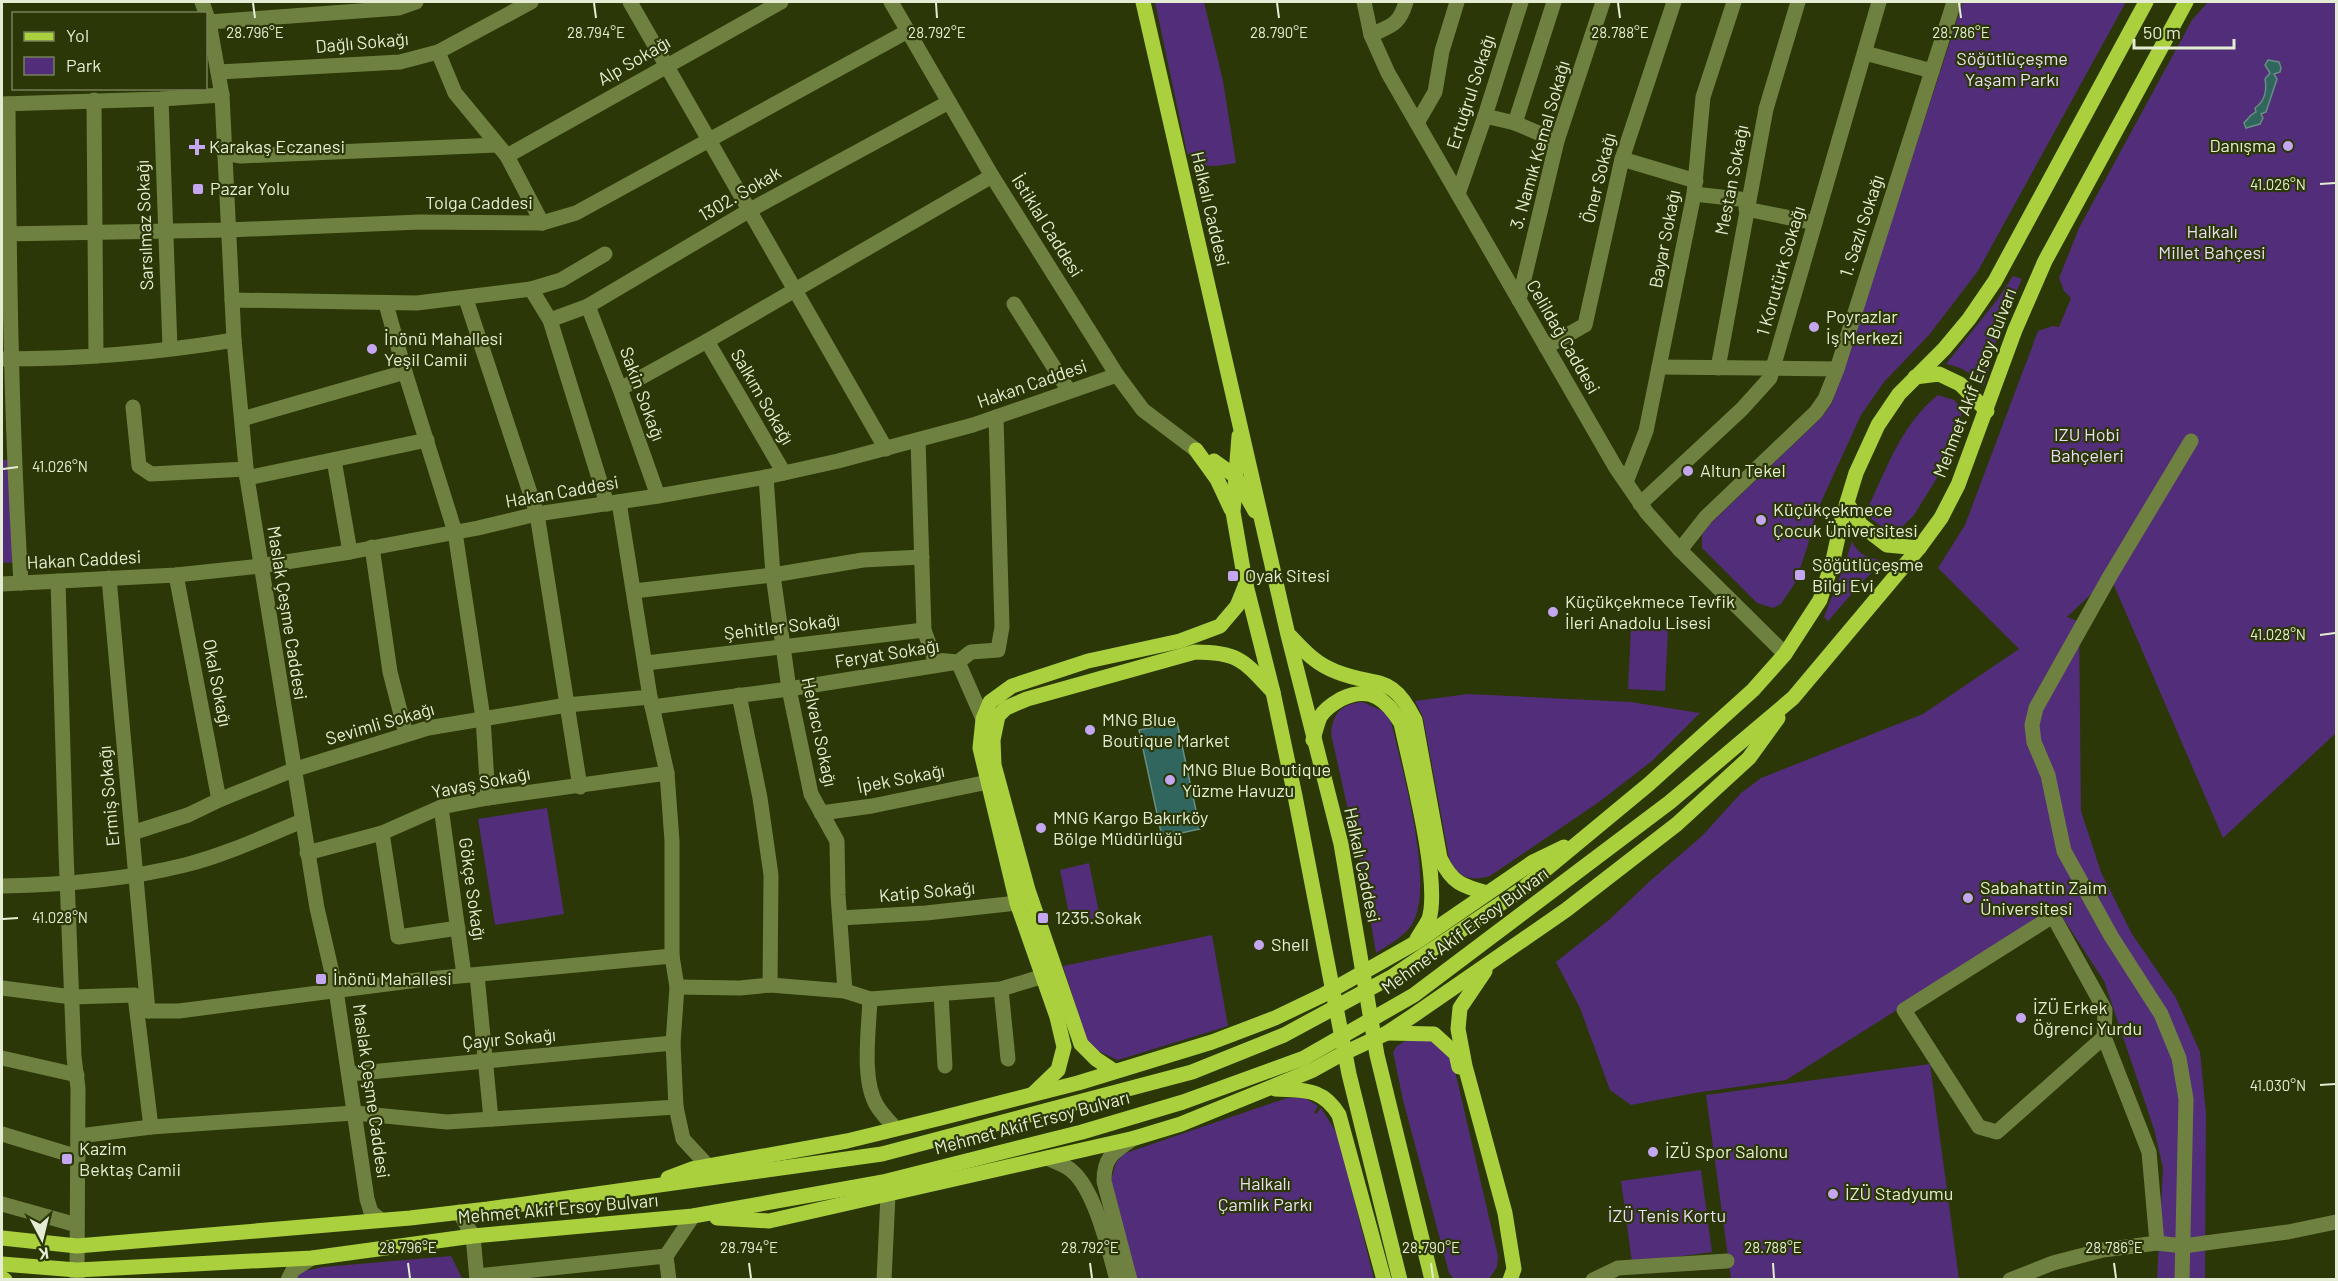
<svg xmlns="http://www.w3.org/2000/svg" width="2338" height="1281" font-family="Barlow,sans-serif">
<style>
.green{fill:#522d79}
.water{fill:#31665e;stroke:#678e81;stroke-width:1.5}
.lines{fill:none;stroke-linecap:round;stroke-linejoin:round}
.minor{stroke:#6e8141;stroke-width:15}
.major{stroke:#aad03d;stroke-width:15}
.ticks{fill:none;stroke:#e4edd3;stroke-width:2}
.poi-dot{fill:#c5a6f1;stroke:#2b3706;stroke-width:2}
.labels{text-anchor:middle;stroke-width:4.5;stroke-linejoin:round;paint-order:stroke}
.street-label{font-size:18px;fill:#e4edd3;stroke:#2b3706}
.park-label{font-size:18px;fill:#e8def7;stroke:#2b3706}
.poi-label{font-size:18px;fill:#e4edd3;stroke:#2b3706;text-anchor:start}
.ticks-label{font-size:15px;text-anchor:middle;fill:#e4edd3;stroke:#2b3706;stroke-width:4.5;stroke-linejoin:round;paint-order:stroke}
</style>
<rect width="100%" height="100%" fill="#2b3706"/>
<!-- green -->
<g class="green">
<path d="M 1155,2 L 1204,2 L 1223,81 L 1236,163 C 1214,166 1203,171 1187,153 Z"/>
<polygon points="1963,2 2126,2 1978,271 1929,335 1884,382 1861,415 1816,513 1807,548 1795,583 1781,604 1773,608 1757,603 1702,548 1702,535 1710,524 1822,417 1832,403"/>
<polygon points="2208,2 2336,2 2336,733 2223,838 2110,576 2067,617 2079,622 2081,811 2101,872 2132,934 2176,998 2200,1052 2206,1113 2205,1279 2157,1279 2163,1168 2154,1129 2104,981 2057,909 1786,1080 1695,1093 1631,1105 1610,1090 1580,1008 1556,962 1610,919 1650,881 1702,836 1741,793 1761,778 1923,714 2019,649 1938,568 1965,525 2038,331 2053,326 2059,327 2071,298 2064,291 2059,278 2079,228 2192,20"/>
<path d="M 2013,276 L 2022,279 L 1999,331 L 1984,386 C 1973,374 1962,367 1946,364 L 1997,300 Z"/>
<path d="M 1938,395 L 1954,400 L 1961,408 L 1962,427 L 1942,470 L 1914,515 L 1902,527 L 1886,530 L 1870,518 L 1869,505 C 1889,464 1902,424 1938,395 Z"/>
<polygon points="2,460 8,460 20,562 2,563"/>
<path d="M 1852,541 C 1859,556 1869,558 1885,561 L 1863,581 L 1828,621 L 1824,617 L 1844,566 Z"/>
<polygon points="1631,628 1668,630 1665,691 1628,689"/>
<path d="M 1468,694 L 1631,702 L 1700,713 L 1652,761 L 1599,802 L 1490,876 C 1470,882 1457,877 1449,858 L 1423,717 L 1415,701 Z"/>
<path d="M 1362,702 L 1383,711 L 1391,721 C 1401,766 1436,886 1412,924 C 1404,937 1388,945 1376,953 L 1364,881 L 1331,734 C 1333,713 1341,704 1362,702 Z"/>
<polygon points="547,808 564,914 495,925 478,819"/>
<polygon points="1089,863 1100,917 1071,923 1060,870"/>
<polygon points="1212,935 1228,1026 1118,1060 1089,1047 1063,966"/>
<polygon points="1407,1040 1432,1041 1452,1058 1498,1256 1497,1267 1489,1279 1454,1279 1449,1273 1403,1100 1393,1052 1397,1046"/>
<polygon points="1930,1064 1959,1279 1731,1279 1706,1095"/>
<polygon points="1303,1097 1318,1106 1314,1113 1316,1114 1321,1108 1338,1135 1374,1279 1137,1279 1111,1180 1116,1163 1123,1154 1287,1098"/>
<polygon points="1701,1170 1712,1252 1632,1263 1621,1181"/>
<polygon points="451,1256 463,1280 294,1280 294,1273 323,1267"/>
</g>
<!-- water -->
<g class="water">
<path d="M 2268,60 L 2279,62 L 2281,68 L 2280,72 L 2274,74 L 2277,79 L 2266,112 L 2261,114 L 2263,118 L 2260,124 L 2246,128 L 2244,123 L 2251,115 L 2256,112 L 2255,108 C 2265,101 2267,90 2265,79 L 2270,73 L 2265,65 Z"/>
<polygon points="1177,722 1200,829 1162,837 1139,730"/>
</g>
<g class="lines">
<!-- minor -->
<g class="minor">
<polyline points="202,2 209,22 222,95 234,340 247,478 317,908 336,990 367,1199 371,1212 381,1220"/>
<polyline points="630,2 886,449"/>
<polyline points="891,2 992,176 1117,375 1143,410 1196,450"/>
<polyline points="1364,2 1371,35 1388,73 1616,468 1647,513 1680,550 1785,654"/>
<polyline points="209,22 399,8 416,2"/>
<path d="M 1371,35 C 1392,25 1399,25 1406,2"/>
<polyline points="438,52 455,93 507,156 542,223"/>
<polyline points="1865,53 1932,71"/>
<polyline points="218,72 400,62 438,52 531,2"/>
<polyline points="161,99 170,348"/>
<polyline points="94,100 96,356"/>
<polyline points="2,104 161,99 222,95"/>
<path d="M 8,104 C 9,264 11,423 21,583"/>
<polyline points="1485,116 1515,123 1557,141"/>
<polyline points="1417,123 1435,92 1442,51 1457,2"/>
<polyline points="1515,123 1554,2"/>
<polyline points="224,153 241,156 497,145"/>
<polyline points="507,156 781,2"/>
<polyline points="1622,159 1696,181"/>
<polyline points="1458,194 1485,116 1521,2"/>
<polyline points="1694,194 1748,200"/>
<polyline points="1746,209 1815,223"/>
<polyline points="2,234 228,230 420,222 542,223 576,213 908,31"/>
<polyline points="531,289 561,280 605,254"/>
<polyline points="466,299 537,514 580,787"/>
<polyline points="232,300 417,303 531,289 550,320 607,504"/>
<polyline points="1519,300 1557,141 1603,2"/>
<polyline points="386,304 405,372 455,532 483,718 488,798"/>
<polyline points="1014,304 1069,391"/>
<polyline points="588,306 620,389 658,496"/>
<polyline points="550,320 588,306 750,210 949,102"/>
<polyline points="707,341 784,473"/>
<polyline points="1546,347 1585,325 1622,159 1674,2"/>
<path d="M 2,359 C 79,359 157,353 234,340"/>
<polyline points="1659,367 1837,369"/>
<polyline points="1718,368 1766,109 1798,2"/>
<polyline points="620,389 707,341 992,176"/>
<polyline points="133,407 139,466 151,474 246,469"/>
<polyline points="242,419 405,372"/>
<polyline points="918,440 924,630 935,660 958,662 971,652 998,650 1002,627 996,417"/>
<polyline points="334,460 350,552"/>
<polyline points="766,477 773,575 789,689 811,794 837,841 838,895 845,991"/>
<polyline points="247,478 427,440"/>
<polyline points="1626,482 1646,431 1694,194 1703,97 1734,2"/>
<polyline points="619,502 650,697 667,773 672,841 672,956 677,987 673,1043 676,1107 683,1139 708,1166"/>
<polyline points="1640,504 1742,409 1770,378 1879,2"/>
<polyline points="372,547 390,672 406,734"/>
<polyline points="1680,550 1706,517 1816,412 1825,399 1837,369 1954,2"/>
<polyline points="176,575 219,800"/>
<polyline points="109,578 148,1011"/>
<polyline points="58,581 66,852 74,1057 78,1088 77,1280"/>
<polyline points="2,584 176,575 260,566 350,552 478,528 537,514 658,496 766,477 838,461 973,425 1117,375"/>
<polyline points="634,591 773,575 863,560 922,557"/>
<polyline points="646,663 924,630"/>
<polyline points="739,695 760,798 771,875 770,985"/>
<polyline points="652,707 789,689 958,662 983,719"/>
<polyline points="441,807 464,975"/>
<polyline points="821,813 872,806 988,782"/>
<polyline points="132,833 188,815 219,800 293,770 428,728 567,705 650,697"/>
<polyline points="382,833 398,937 458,928"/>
<polyline points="307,853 382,833 441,807 488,798 667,773"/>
<path d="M 2,886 C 63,885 125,880 185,865 C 225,855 263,837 302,821"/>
<polyline points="840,918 926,913 1017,903"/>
<polyline points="477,975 491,1119"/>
<polyline points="677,987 740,988 770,985 845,991 870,999 1001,989 1044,976"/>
<polyline points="2,988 72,997 135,995 148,1011 179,1011 418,980 672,956"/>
<polyline points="1001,989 1008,1059"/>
<polyline points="941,994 945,1066"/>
<polyline points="135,996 151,1127"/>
<path d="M 870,999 C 869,1029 861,1080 877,1106 C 882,1114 889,1121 895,1128"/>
<polyline points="2104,1037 1997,1132 1979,1127 1904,1010 2053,916 2105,1010 2104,1037 2149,1152 2157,1243"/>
<polyline points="2,1058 77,1075"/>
<polyline points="349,1074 673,1043"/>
<polyline points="2,1134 78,1157"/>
<polyline points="79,1136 151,1127 354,1113 447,1122 676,1107"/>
<path d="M 1047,1158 C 1055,1162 1066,1165 1072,1171 C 1095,1190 1109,1251 1117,1280"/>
<polyline points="2,1204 77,1225"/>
<polyline points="459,1212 473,1236 477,1280"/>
<polyline points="477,1276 666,1256"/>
<polyline points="288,1280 293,1270 312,1258"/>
<polyline points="669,1280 666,1256 693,1216"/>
<polyline points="884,1280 888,1195"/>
<path d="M 1130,1280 L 1104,1181 C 1104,1155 1115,1152 1134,1138"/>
<polyline points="1593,1280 1618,1268 1727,1261"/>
<polyline points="2010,1280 2053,1263 2103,1250 2157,1243 2183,1246 2288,1232 2336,1222"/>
<polyline points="2182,1280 2186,1099 2179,1058 2161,1014 2111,936 2064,851 2048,775 2034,742 2032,725 2036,708 2110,576 2191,441"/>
</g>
<!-- major -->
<g class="major">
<polyline points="1143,2 1288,635 1341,844 1377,1055 1432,1280"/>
<polyline points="1915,377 1939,374 1960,384 1987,411"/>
<polyline points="1239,436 1233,512 1245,581 1273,692 1295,796 1349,1074 1400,1280"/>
<polyline points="1196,450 1217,479 1231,509"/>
<polyline points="1214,461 1235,476 1255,511"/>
<polyline points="1847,503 1861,525 1887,545 1919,548"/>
<path d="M 1290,636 C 1304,651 1317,665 1337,672 C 1378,688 1391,672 1415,720 L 1440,858 C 1452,883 1462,886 1487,893"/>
<path d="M 1313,740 C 1315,732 1317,724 1320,717 C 1324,710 1334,703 1341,699 C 1370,685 1386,699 1401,723 C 1410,766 1441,881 1429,919 C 1426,925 1421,932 1417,939"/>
<polyline points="1485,971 1460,1008 1458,1029 1465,1066 1505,1213 1514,1269 1510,1280"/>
<polyline points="1387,1033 1434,1034 1456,1054 1459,1067"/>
<path d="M 1114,1071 L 1096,1059 L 1081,1044 L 1028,890 L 994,765 L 993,740 L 998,716 L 1006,708 L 1027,699 L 1195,652 C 1239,652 1244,661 1273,692"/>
<path d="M 1275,1089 C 1304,1091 1322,1087 1339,1115 L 1384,1280"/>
<polyline points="1033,1094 1058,1070 1064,1047 1057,1017 1017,903 980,748 983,719 990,702 1012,686 1088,661 1180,641 1220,626 1237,606 1246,584"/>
<polyline points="668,1178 692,1169 847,1141 941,1118 1078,1083 1212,1042 1275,1018 1323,995 1415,943 1533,862 1564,847"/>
<polyline points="717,1218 769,1221 1135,1138 1181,1124 1313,1070 1340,1055 1387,1033 1414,1015 1566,910 1677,824 1749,758 1778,718"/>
<polyline points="2,1238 77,1246 410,1218 488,1209 882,1154 1192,1072 1284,1035 1393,976 1521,890 1649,784 1753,690 1785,654 1820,600 1833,560 1842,519 1856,473 1878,425 1899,394 1944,349 1969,319 1995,281 2146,2"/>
<polyline points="2,1264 77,1270 312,1258 473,1236 693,1216 883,1182 1082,1132 1183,1102 1304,1058 1414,995 1670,802 1793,698 1919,548 1941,518 1958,485 2015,330 2045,261 2186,2"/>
<polyline points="2,1278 5,1280"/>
</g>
</g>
<!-- ticks -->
<path class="ticks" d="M 253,3 L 255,18M 594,3 L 596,18M 936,3 L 937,18M 1277,3 L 1279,18M 1618,3 L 1620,18M 1959,3 L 1961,18M 2320,184 L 2335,183M 3,469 L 18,467M 2320,635 L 2335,633M 3,919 L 18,918M 2320,1085 L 2335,1084M 408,1263 L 410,1278M 749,1263 L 751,1278M 1090,1263 L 1092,1278M 1431,1263 L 1433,1278M 1773,1263 L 1774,1278M 2114,1263 L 2116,1278"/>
<!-- markers -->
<g class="poi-dot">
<circle cx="2288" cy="146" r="6"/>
<path d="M194 138h6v6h6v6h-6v6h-6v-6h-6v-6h6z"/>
<rect x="192" y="183" width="12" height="12" rx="3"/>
<circle cx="1814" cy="327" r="6"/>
<circle cx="372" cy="349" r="6"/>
<circle cx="1688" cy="471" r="6"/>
<circle cx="1761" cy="520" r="6"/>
<rect x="1794" y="569" width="12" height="12" rx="3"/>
<rect x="1227" y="570" width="12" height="12" rx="3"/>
<circle cx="1553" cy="612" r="6"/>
<circle cx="1090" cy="730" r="6"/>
<circle cx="1170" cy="780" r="6"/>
<circle cx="1041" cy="828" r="6"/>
<circle cx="1968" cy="898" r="6"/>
<rect x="1037" y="912" width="12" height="12" rx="3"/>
<circle cx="1259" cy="945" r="6"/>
<rect x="315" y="973" width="12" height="12" rx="3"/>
<circle cx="2021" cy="1018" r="6"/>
<circle cx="1653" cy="1152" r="6"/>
<rect x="61" y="1153" width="12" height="12" rx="3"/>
<circle cx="1833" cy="1194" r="6"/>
</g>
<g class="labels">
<!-- street labels -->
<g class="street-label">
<text transform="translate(362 43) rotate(-5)" y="6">Dağlı Sokağı</text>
<text transform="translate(634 61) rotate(-30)" y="6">Alp Sokağı</text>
<text transform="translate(1471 92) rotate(-72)" y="6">Ertuğrul Sokağı</text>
<text transform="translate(1540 145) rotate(-74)" y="6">3. Namık Kemal Sokağı</text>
<text transform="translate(1599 178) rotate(-76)" y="6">Öner Sokağı</text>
<text transform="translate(1732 180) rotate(-79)" y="6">Mestan Sokağı</text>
<text transform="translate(740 194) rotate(-30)" y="6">1302. Sokak</text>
<text x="479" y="209">Tolga Caddesi</text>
<text transform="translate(1210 209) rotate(77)" y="6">Halkalı Caddesi</text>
<text transform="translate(145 225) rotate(-92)" y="6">Sarsılmaz Sokağı</text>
<text transform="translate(1047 226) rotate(58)" y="6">İstiklal Caddesi</text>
<text transform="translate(1862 226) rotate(-72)" y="6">1. Sazlı Sokağı</text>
<text transform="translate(1665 239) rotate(-79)" y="6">Bayar Sokağı</text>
<text transform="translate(1781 271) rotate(-74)" y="6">1 Korutürk Sokağı</text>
<text transform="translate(1563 337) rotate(60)" y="6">Celildağ Caddesi</text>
<text transform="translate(1975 383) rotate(-69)" y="6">Mehmet Akif Ersoy Bulvarı</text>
<text transform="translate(1032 384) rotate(-19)" y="6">Hakan Caddesi</text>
<text transform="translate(642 394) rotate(70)" y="6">Sakin Sokağı</text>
<text transform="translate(762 397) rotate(60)" y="6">Salkım Sokağı</text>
<text transform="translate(562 492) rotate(-10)" y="6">Hakan Caddesi</text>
<text transform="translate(84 560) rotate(-3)" y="6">Hakan Caddesi</text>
<text transform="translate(287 613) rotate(81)" y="6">Maslak Çeşme Caddesi</text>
<text transform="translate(782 627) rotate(-7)" y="6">Şehitler Sokağı</text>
<text transform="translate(887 654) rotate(-9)" y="6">Feryat Sokağı</text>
<text transform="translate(217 683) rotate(79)" y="6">Okal Sokağı</text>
<text transform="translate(380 724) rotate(-16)" y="6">Sevimli Sokağı</text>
<text transform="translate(819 732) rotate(78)" y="6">Helvacı Sokağı</text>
<text transform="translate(901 779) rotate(-11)" y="6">İpek Sokağı</text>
<text transform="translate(481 783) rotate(-11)" y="6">Yavaş Sokağı</text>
<text transform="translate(109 796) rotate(-95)" y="6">Ermiş Sokağı</text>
<text transform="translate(1362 865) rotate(78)" y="6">Halkalı Caddesi</text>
<text transform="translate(472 889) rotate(82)" y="6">Gökçe Sokağı</text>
<text transform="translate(927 892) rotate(-5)" y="6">Katip Sokağı</text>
<text transform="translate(1465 931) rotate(-36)" y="6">Mehmet Akif Ersoy Bulvarı</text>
<text transform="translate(509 1039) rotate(-5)" y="6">Çayır Sokağı</text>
<text transform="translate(371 1091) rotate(82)" y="6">Maslak Çeşme Caddesi</text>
<text transform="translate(1032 1123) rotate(-15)" y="6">Mehmet Akif Ersoy Bulvarı</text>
<text transform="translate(558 1209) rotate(-5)" y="6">Mehmet Akif Ersoy Bulvarı</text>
</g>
<!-- park labels -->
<g class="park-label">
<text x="2012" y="65">Söğütlüçeşme<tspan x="2012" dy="21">Yaşam Parkı</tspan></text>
<text x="2212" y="238">Halkalı<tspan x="2212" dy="21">Millet Bahçesi</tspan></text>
<text x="2087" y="441">IZU Hobi<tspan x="2087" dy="21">Bahçeleri</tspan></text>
<text x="1265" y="1190">Halkalı<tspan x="1265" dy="21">Çamlık Parkı</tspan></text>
<text x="1667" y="1222">İZÜ Tenis Kortu</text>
</g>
<!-- poi labels -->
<g class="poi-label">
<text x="2276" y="152" text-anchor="end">Danışma</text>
<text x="209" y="153">Karakaş Eczanesi</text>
<text x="210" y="195">Pazar Yolu</text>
<text x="1826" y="323">Poyrazlar<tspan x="1826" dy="21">İş Merkezi</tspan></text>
<text x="384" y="345">İnönü Mahallesi<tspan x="384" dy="21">Yeşil Camii</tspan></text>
<text x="1700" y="477">Altun Tekel</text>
<text x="1773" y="516">Küçükçekmece<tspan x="1773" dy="21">Çocuk Üniversitesi</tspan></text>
<text x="1812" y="571">Söğütlüçeşme<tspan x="1812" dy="21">Bilgi Evi</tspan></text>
<text x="1245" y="582">Oyak Sitesi</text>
<text x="1565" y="608">Küçükçekmece Tevfik<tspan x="1565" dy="21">İleri Anadolu Lisesi</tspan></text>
<text x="1102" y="726">MNG Blue<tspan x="1102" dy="21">Boutique Market</tspan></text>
<text x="1182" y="776">MNG Blue Boutique<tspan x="1182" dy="21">Yüzme Havuzu</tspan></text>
<text x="1053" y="824">MNG Kargo Bakırköy<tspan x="1053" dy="21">Bölge Müdürlüğü</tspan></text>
<text x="1980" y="894">Sabahattin Zaim<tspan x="1980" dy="21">Üniversitesi</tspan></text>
<text x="1055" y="924">1235.Sokak</text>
<text x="1271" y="951">Shell</text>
<text x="333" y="985">İnönü Mahallesi</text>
<text x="2033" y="1014">İZÜ Erkek<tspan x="2033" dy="21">Öğrenci Yurdu</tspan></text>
<text x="79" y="1155">Kazim<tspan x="79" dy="21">Bektaş Camii</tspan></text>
<text x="1665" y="1158">İZÜ Spor Salonu</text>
<text x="1845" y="1200">İZÜ Stadyumu</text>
</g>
</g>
<g class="ticks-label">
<text x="255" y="38">28.796°E</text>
<text x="596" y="38">28.794°E</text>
<text x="937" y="38">28.792°E</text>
<text x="1279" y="38">28.790°E</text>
<text x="1620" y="38">28.788°E</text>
<text x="1961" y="38">28.786°E</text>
<text x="2278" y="190">41.026°N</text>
<text x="60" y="472">41.026°N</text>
<text x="2278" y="640">41.028°N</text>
<text x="60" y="923">41.028°N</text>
<text x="2278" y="1091">41.030°N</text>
<text x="408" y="1253">28.796°E</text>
<text x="749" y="1253">28.794°E</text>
<text x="1090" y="1253">28.792°E</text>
<text x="1431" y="1253">28.790°E</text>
<text x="1773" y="1253">28.788°E</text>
<text x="2114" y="1253">28.786°E</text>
</g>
<!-- border -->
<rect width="2338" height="1281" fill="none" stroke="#e4edd3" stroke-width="6"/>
<!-- legend -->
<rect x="12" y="12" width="195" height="78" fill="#2b3706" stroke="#758058" stroke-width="1.5"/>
<rect x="24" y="32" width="30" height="9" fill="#aad03d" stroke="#758058" stroke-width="1.5"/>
<text x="66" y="42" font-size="18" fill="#e4edd3">Yol</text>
<rect x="24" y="57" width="30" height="18" fill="#522d79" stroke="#758058" stroke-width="1.5"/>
<text x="66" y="72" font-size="18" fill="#e4edd3">Park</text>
<!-- north arrow -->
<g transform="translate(42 1239) rotate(173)" stroke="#2b3706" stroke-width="4.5" paint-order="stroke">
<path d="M0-4.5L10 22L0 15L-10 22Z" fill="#e4edd3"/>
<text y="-9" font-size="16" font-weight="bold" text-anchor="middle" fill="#e4edd3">K</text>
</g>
<!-- scale -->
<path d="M2134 39v9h100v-9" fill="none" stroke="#e4edd3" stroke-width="3"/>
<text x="2143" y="39" font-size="18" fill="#e4edd3" stroke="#2b3706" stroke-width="4.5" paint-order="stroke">50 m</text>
</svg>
